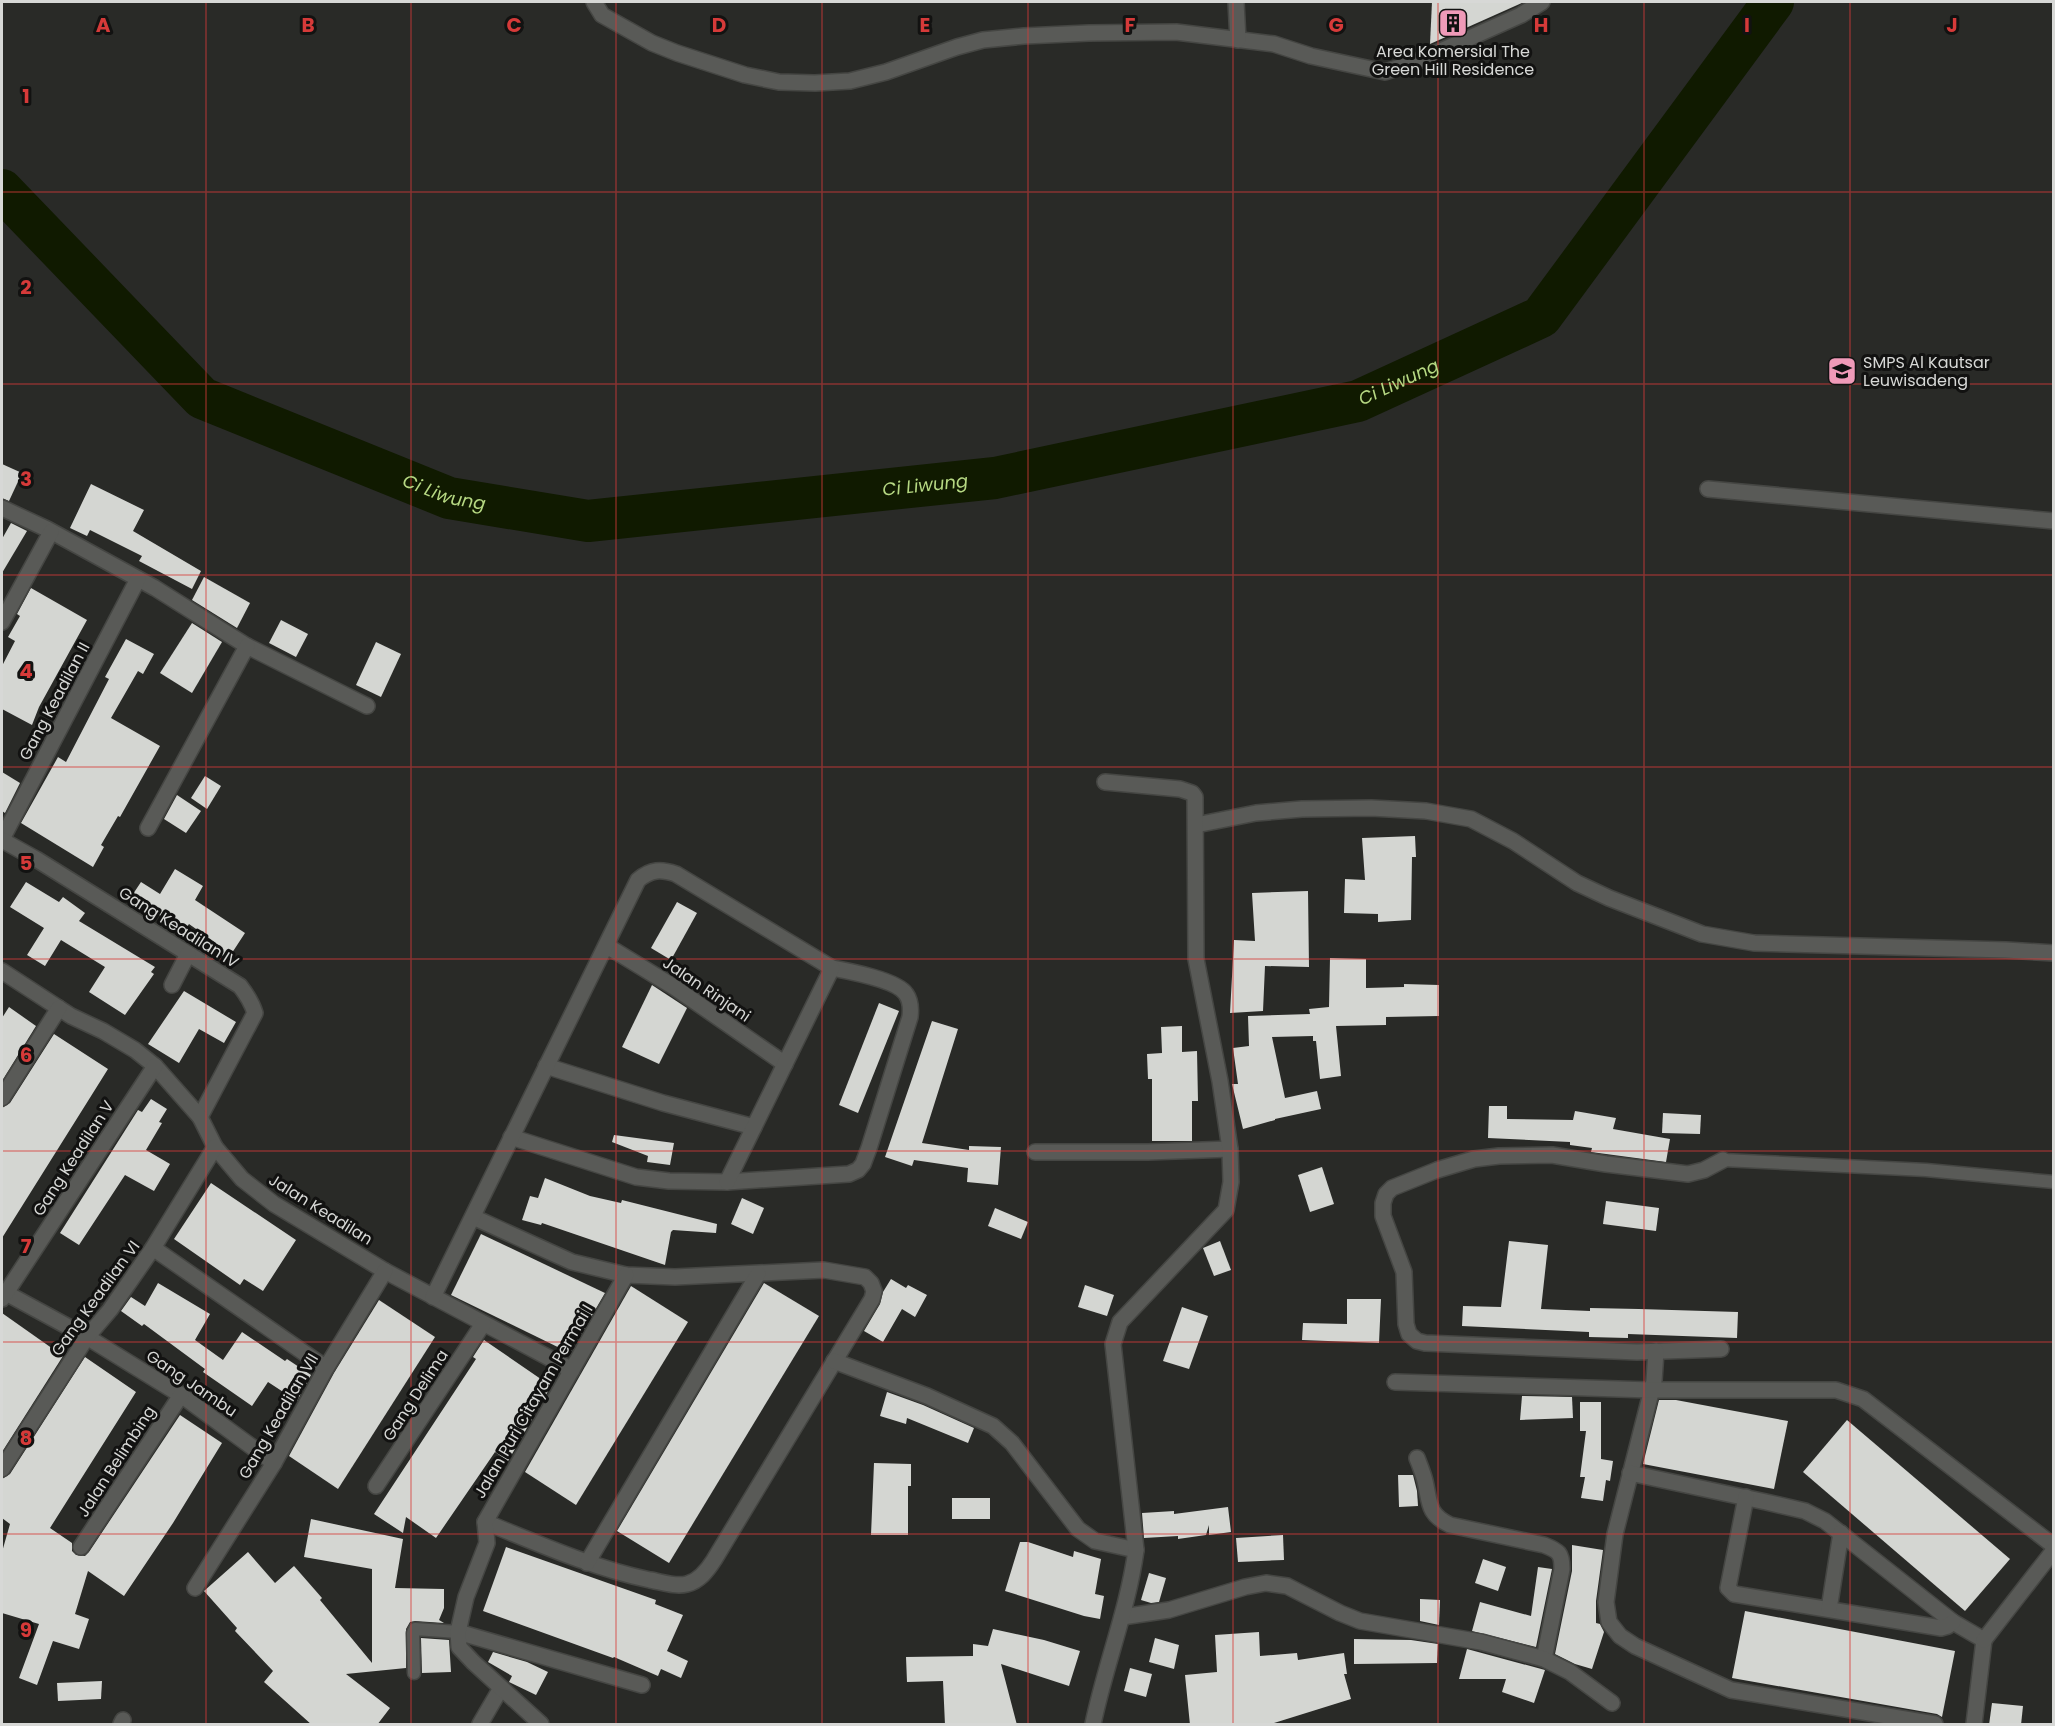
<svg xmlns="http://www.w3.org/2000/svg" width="2055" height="1726" font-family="Poppins,sans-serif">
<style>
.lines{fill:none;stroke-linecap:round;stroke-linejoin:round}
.river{stroke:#101a00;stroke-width:42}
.building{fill:#d4d6d2}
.lane-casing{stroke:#454643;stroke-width:15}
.street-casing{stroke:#454643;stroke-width:18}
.lane{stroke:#595a57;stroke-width:12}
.street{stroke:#595a57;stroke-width:15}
.grid{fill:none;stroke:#d63a39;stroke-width:1.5;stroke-opacity:0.55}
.labels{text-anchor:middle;stroke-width:6;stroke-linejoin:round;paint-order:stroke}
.poi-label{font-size:16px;fill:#d7d8d6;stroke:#121211}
.street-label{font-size:16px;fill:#d7d8d6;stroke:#121211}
.water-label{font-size:18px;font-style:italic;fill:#b6d882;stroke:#121211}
.grid-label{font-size:20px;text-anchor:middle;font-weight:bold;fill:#d63a39;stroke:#121211;stroke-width:6;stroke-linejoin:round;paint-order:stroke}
</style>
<rect width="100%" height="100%" fill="#292a27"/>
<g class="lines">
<!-- river -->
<path class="river" id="s1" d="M 2,190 L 202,398 L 449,498 L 588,521 L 995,478 L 1358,401 L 1541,317 L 1773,2"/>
</g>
<!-- building -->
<g class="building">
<polygon points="1432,2 1524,2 1430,44"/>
<polygon points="2,464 22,473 9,501 2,498"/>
<polygon points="91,484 144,510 133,531 201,571 192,589 139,561 142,556 90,530 87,536 70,528"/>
<polygon points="11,523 27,531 2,573 2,539"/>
<polygon points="204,577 250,603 237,628 192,600"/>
<polygon points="31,588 87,620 39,707 32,725 2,709 2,666 15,641 8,637 20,616 17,614"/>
<polygon points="281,620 308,634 296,657 269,643"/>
<polygon points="192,623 222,642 192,693 160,673"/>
<polygon points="126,639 154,654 143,674 138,671 111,718 160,746 120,817 118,816 101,845 104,847 93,867 21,823 58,757 66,762 109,679 105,677"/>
<polygon points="376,642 401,654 381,697 356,685"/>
<polygon points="2,772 20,783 5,813 2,811"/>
<polygon points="205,776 221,786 207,809 191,798"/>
<polygon points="177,795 201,811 186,833 164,819"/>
<polygon points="1415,836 1416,857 1412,857 1411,920 1378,922 1378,914 1344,913 1345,879 1365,880 1362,838"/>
<polygon points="175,869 203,886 195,900 245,933 228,959 212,949 216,943 189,924 184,931 131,897 141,882 160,894"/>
<polygon points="26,882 59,902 63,897 85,913 79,921 155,967 151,972 154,974 125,1015 89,992 105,967 61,940 45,966 27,955 44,928 10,907"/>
<polygon points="1308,891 1309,967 1265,966 1263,1011 1230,1013 1234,940 1255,941 1252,893"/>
<polygon points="677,902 697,913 671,960 651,948"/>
<polygon points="1330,958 1366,959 1366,988 1404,987 1404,984 1439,985 1439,1016 1386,1017 1386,1025 1336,1026 1341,1076 1320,1079 1316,1041 1313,1041 1313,1036 1272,1037 1285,1098 1317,1091 1321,1109 1275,1119 1275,1120 1243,1129 1232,1084 1238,1084 1233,1048 1249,1046 1248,1016 1310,1014 1309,1009 1329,1007"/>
<polygon points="652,985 687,1008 659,1064 622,1047"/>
<polygon points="184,991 236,1022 224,1043 199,1029 179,1063 148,1044"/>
<polygon points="879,1003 899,1011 858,1113 839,1105"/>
<polygon points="9,1007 36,1026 2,1081 2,1018"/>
<polygon points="932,1021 958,1029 922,1143 969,1150 969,1146 1001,1147 998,1185 967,1182 968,1168 914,1160 912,1166 885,1157"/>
<polygon points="1182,1026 1182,1052 1197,1051 1198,1101 1192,1101 1192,1141 1152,1141 1152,1079 1148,1079 1147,1054 1162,1053 1161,1027"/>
<polygon points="54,1034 108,1069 2,1238 2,1108 10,1103"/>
<polygon points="151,1099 167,1109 159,1122 162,1123 146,1150 170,1164 154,1191 125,1175 79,1245 60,1233 138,1110 142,1112"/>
<polygon points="1489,1106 1507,1106 1507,1119 1573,1120 1575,1111 1616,1118 1613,1129 1670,1139 1666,1162 1591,1152 1592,1148 1570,1145 1570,1142 1488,1138"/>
<polygon points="1663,1113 1701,1115 1700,1134 1662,1133"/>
<polygon points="614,1135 674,1143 670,1165 647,1162 648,1156 612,1142"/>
<polygon points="1322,1167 1334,1204 1310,1212 1298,1175"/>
<polygon points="545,1178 590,1196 621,1203 622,1200 717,1224 716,1233 673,1230 671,1232 665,1265 542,1223 541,1225 522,1220 530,1196 538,1198"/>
<polygon points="211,1183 296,1240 263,1291 244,1279 240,1285 174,1239"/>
<polygon points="742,1198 764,1208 753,1234 731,1224"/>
<polygon points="1606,1201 1659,1208 1656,1231 1603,1224"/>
<polygon points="995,1208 1028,1222 1021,1239 988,1226"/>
<polygon points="481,1234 605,1293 570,1353 451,1295"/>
<polygon points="1220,1241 1231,1270 1214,1276 1203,1248"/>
<polygon points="1509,1241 1548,1245 1541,1309 1590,1311 1590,1308 1639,1309 1738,1312 1737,1338 1628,1334 1628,1338 1589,1337 1589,1332 1462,1326 1463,1306 1501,1307"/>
<polygon points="891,1279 906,1288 908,1285 927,1295 915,1317 902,1309 883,1342 864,1331 880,1304 883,1292"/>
<polygon points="158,1283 210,1314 195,1340 223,1360 242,1332 285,1361 287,1359 311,1375 297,1401 268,1382 252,1406 203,1372 205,1369 144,1324 142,1326 121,1311 131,1297 145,1306"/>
<polygon points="764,1283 819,1316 669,1563 617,1531"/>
<polygon points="1085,1285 1114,1295 1107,1316 1078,1307"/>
<polygon points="631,1286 688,1322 576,1505 525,1472"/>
<polygon points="1347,1299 1381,1299 1379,1343 1302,1340 1303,1323 1347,1324"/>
<polygon points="379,1300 435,1337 338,1489 289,1456 334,1373"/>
<polygon points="1182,1307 1208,1316 1189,1369 1163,1361"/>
<polygon points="2,1313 63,1356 2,1452"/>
<polygon points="484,1340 551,1386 508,1461 495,1452 436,1538 406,1517 403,1533 374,1514 476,1359 473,1357"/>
<polygon points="85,1357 136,1392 50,1528 72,1543 72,1551 76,1555 85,1556 89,1552 180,1415 222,1443 173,1523 124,1596 88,1571 75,1614 89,1619 79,1649 53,1641 37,1685 19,1678 39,1624 2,1613 2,1552 10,1524 2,1518 2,1479 10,1474"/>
<polygon points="887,1392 923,1405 974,1428 968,1443 907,1418 906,1424 880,1416"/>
<polygon points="1522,1396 1572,1397 1573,1418 1520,1420"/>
<polygon points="1659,1400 1676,1400 1788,1421 1774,1489 1643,1464"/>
<polygon points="1580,1402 1601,1402 1601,1459 1613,1461 1610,1481 1606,1480 1603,1501 1581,1498 1585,1477 1580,1477 1586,1431 1580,1431"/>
<polygon points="1847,1420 2010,1559 1965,1611 1803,1472"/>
<polygon points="874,1463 911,1464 911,1486 908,1486 908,1535 871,1535"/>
<polygon points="1398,1475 1413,1475 1417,1491 1418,1506 1399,1507"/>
<rect x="952" y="1498" width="38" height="21"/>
<polygon points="1228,1507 1231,1532 1209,1535 1209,1525 1206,1535 1178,1539 1178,1536 1144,1538 1142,1513 1174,1511 1174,1514"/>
<polygon points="311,1519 403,1539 395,1588 444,1589 444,1608 439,1620 444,1623 415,1621 410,1622 406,1629 406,1668 346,1674 390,1708 377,1725 312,1725 264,1682 273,1671 235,1631 237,1628 204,1591 248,1552 275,1583 294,1566 322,1598 320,1600 372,1663 372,1569 304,1557"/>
<polygon points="1283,1535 1284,1560 1238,1562 1236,1538"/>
<polygon points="1020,1542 1028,1542 1073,1557 1074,1551 1101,1559 1095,1594 1104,1596 1100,1619 1084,1616 1005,1591"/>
<polygon points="1572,1545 1603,1550 1596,1601 1596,1623 1600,1624 1604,1632 1592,1669 1575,1664 1555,1654 1572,1571"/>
<polygon points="506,1547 656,1600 655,1604 683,1615 667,1651 688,1661 681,1678 661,1669 658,1676 614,1657 613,1658 483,1611"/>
<polygon points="1483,1559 1506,1567 1498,1591 1475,1583"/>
<polygon points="1538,1567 1552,1569 1536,1647 1472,1631 1480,1602 1531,1616"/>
<polygon points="1149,1573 1166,1578 1159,1602 1151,1603 1141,1600"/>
<polygon points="1420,1599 1440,1600 1439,1625 1420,1621"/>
<polygon points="1745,1611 1955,1651 1942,1717 1937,1714 1732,1678"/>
<polygon points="993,1629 1044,1640 1080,1651 1069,1686 1001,1664 1017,1725 945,1725 943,1681 907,1682 906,1657 973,1656 973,1644 988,1646"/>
<polygon points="1259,1632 1260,1656 1297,1653 1298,1660 1344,1653 1347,1674 1344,1674 1351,1699 1268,1725 1190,1725 1185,1675 1217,1672 1215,1635"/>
<polygon points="421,1638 449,1640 451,1672 422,1673"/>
<polygon points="1155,1638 1179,1645 1174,1669 1149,1662"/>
<polygon points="1354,1639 1411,1640 1438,1644 1437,1663 1354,1664"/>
<polygon points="1467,1649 1545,1670 1534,1703 1502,1692 1506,1679 1459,1679"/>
<polygon points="493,1652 527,1662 548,1672 536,1695 509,1682 512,1676 488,1662"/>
<polygon points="1130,1668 1152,1674 1146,1697 1124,1691"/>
<polygon points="102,1681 101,1699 58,1701 57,1683"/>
<polygon points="1992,1703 2023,1706 2021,1725 1989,1725"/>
</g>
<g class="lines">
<!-- lane casing -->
<g class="lane-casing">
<g id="lane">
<polyline points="1723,1160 1926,1170 2054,1182"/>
<polyline points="414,1673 413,1633 415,1629 458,1632"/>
</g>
</g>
<!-- street casing -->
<g class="street-casing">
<g id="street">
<polyline points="594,2 602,15 652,43 677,53 745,75 779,82 815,83 850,81 886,72 957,47 983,40 1024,36 1089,33 1176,32 1274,44 1311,56 1385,72 1416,62 1521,15 1542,2"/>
<polyline points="1236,2 1238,40"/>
<polyline points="1708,489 2054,521"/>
<polyline points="2,508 47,529 155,588 247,646 367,706"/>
<polyline points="2,622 51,532"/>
<polyline points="1196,825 1256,813 1302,809 1371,808 1426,811 1471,819 1513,841 1577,883 1609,898 1702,934 1754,943 2006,950 2054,953"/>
<polyline points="148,828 247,646"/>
<polyline points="2,839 138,579"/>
<path d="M 2,840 L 36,859 L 240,986 C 247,995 252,1003 255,1013 L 200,1117"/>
<polyline points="607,946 674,987 785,1064"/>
<polyline points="2,971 71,1016 103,1031 135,1050 155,1066 200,1117 215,1147 242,1179 274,1204 385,1271 572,1370"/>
<polyline points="172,985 188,954"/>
<polyline points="546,1066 663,1103 754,1127"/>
<polyline points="2,1098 59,1008"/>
<path d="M 511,1137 L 636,1177 L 669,1181 L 727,1182 L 849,1174 L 858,1170 L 863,1164 L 869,1148 L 910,1017 C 911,1009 911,1001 906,994 C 897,980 848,971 832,968"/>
<polyline points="1035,1152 1148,1152 1230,1149"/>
<path d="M 473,1217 L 572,1262 L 626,1275 L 675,1277 L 824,1270 L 865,1277 L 871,1283 L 874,1291 L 872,1299 L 714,1560 C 707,1571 699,1581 687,1584 C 675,1587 662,1582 650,1580 C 593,1568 539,1544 485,1522"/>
<polyline points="153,1248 326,1368"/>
<polyline points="6,1293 87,1337 181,1395 274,1463"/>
<path d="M 433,1297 L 638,880 C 651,869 661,869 676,874 L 832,968 L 727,1182"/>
<polyline points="2,1299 155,1066"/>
<polyline points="1721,1349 1637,1352 1425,1343 1417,1341 1409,1334 1406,1324 1404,1272 1383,1216 1383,1203 1386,1194 1392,1188 1437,1170 1474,1159 1499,1156 1552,1155 1606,1164 1688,1174 1704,1170 1723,1160"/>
<polyline points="1656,1351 1654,1381 1615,1534 1606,1602 1609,1622 1620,1636 1635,1646 1731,1690 1935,1724"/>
<polyline points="834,1361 927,1396 993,1426 1012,1443 1078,1529 1095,1541 1136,1550"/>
<polyline points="1395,1382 1650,1390 1836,1390 1863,1399 2054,1546"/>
<path d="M 1417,1458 C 1420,1466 1423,1473 1425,1481 C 1430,1502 1427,1514 1450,1525 L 1544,1545 C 1559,1551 1562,1553 1562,1569 L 1544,1659"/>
<polyline points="2,1469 87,1337 110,1310 153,1248 215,1147"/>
<polyline points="1630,1473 1766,1502 1805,1511 1825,1521 1953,1622 1984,1640 1974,1724"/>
<polyline points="376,1486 483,1324"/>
<polyline points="1746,1497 1728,1588 1734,1594 1941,1628 1948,1626 1953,1622"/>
<polyline points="81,1547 181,1395"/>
<polyline points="587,1563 758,1274"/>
<polyline points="195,1588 274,1463 326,1368 385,1271"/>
<polyline points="1829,1609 1841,1533"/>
<polyline points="1122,1617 1169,1610 1245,1587 1266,1583 1287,1586 1340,1613 1360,1621 1481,1642 1544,1659 1570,1672 1612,1703"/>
<polyline points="458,1632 642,1685"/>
<polyline points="1984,1640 2054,1550"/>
<polyline points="121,1724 123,1720"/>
<polyline points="480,1724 501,1688"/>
<polyline points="541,1724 473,1662 459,1647 458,1632 466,1597 487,1543 485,1522 626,1275"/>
<path d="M 1093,1724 C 1105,1666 1128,1609 1136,1550 L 1113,1344 L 1120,1322 L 1226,1210 L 1231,1182 L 1230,1149 L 1220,1081 L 1196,959 L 1195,797 L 1192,793 L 1180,789 L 1105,782"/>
</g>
</g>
<!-- lane -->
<use href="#lane" class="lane"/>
<!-- street -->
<use href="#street" class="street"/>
</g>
<!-- grid -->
<path class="grid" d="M 206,2 L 206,1724M 411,2 L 411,1724M 616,2 L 616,1724M 822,2 L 822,1724M 1028,2 L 1028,1724M 1233,2 L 1233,1724M 1438,2 L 1438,1724M 1644,2 L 1644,1724M 1850,2 L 1850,1724M 2,192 L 2054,192M 2,384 L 2054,384M 2,575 L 2054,575M 2,767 L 2054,767M 2,959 L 2054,959M 2,1151 L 2054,1151M 2,1342 L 2054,1342M 2,1534 L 2054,1534"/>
<!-- icons -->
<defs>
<g id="building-square" transform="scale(1.5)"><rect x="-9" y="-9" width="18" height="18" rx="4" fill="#ef9ab8" stroke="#121211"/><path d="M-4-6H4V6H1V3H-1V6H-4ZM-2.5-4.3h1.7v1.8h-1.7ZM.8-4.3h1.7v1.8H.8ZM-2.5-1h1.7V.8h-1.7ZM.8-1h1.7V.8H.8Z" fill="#111"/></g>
<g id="school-square" transform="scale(1.5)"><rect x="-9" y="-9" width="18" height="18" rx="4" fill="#ef9ab8" stroke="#121211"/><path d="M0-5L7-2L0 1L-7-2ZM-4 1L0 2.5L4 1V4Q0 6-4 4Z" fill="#111"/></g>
</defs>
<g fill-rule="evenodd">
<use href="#building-square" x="1453" y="23"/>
<use href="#school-square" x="1842" y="371"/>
</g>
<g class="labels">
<!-- poi labels -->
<g class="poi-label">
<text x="1453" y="57">Area Komersial The<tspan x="1453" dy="18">Green Hill Residence</tspan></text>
<text x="1863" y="368" text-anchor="start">SMPS Al Kautsar<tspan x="1863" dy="18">Leuwisadeng</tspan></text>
</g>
<!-- street labels -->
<g class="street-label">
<text transform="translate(54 701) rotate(-62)" y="6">Gang Keadilan II</text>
<text transform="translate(179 927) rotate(32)" y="6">Gang Keadilan IV</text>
<text transform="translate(707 989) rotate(34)" y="6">Jalan Rinjani</text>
<text transform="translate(73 1158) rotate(-57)" y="6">Gang Keadilan V</text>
<text transform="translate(321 1209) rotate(32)" y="6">Jalan Keadilan</text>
<text transform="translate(95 1298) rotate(-54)" y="6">Gang Keadilan VI</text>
<text transform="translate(192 1383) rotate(34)" y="6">Gang Jambu</text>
<text transform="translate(415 1395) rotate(-57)" y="6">Gang Delima</text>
<text transform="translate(533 1401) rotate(-60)" y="6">Jalan Puri Citayam Permai I</text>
<text transform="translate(278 1416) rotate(-60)" y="6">Gang Keadilan VII</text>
<text transform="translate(116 1461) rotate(-57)" y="6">Jalan Belimbing</text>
</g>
<!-- water labels -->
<g class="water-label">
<text dy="6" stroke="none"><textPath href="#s1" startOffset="1521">Ci Liwung</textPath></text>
<text dy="6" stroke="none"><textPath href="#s1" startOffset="1035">Ci Liwung</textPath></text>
<text dy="6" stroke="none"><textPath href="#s1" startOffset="549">Ci Liwung</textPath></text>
</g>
</g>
<g class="grid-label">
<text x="103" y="32">A</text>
<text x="308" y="32">B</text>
<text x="514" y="32">C</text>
<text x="719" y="32">D</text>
<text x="925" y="32">E</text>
<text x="1130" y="32">F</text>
<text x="1336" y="32">G</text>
<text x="1541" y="32">H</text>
<text x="1747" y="32">I</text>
<text x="1952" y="32">J</text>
<text x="26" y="103">1</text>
<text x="26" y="294">2</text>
<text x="26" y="486">3</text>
<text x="26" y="678">4</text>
<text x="26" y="870">5</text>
<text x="26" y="1062">6</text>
<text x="26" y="1253">7</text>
<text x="26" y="1445">8</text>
<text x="26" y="1637">9</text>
</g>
<!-- border -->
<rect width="2055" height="1726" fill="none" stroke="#d7d8d6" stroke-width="6"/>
</svg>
